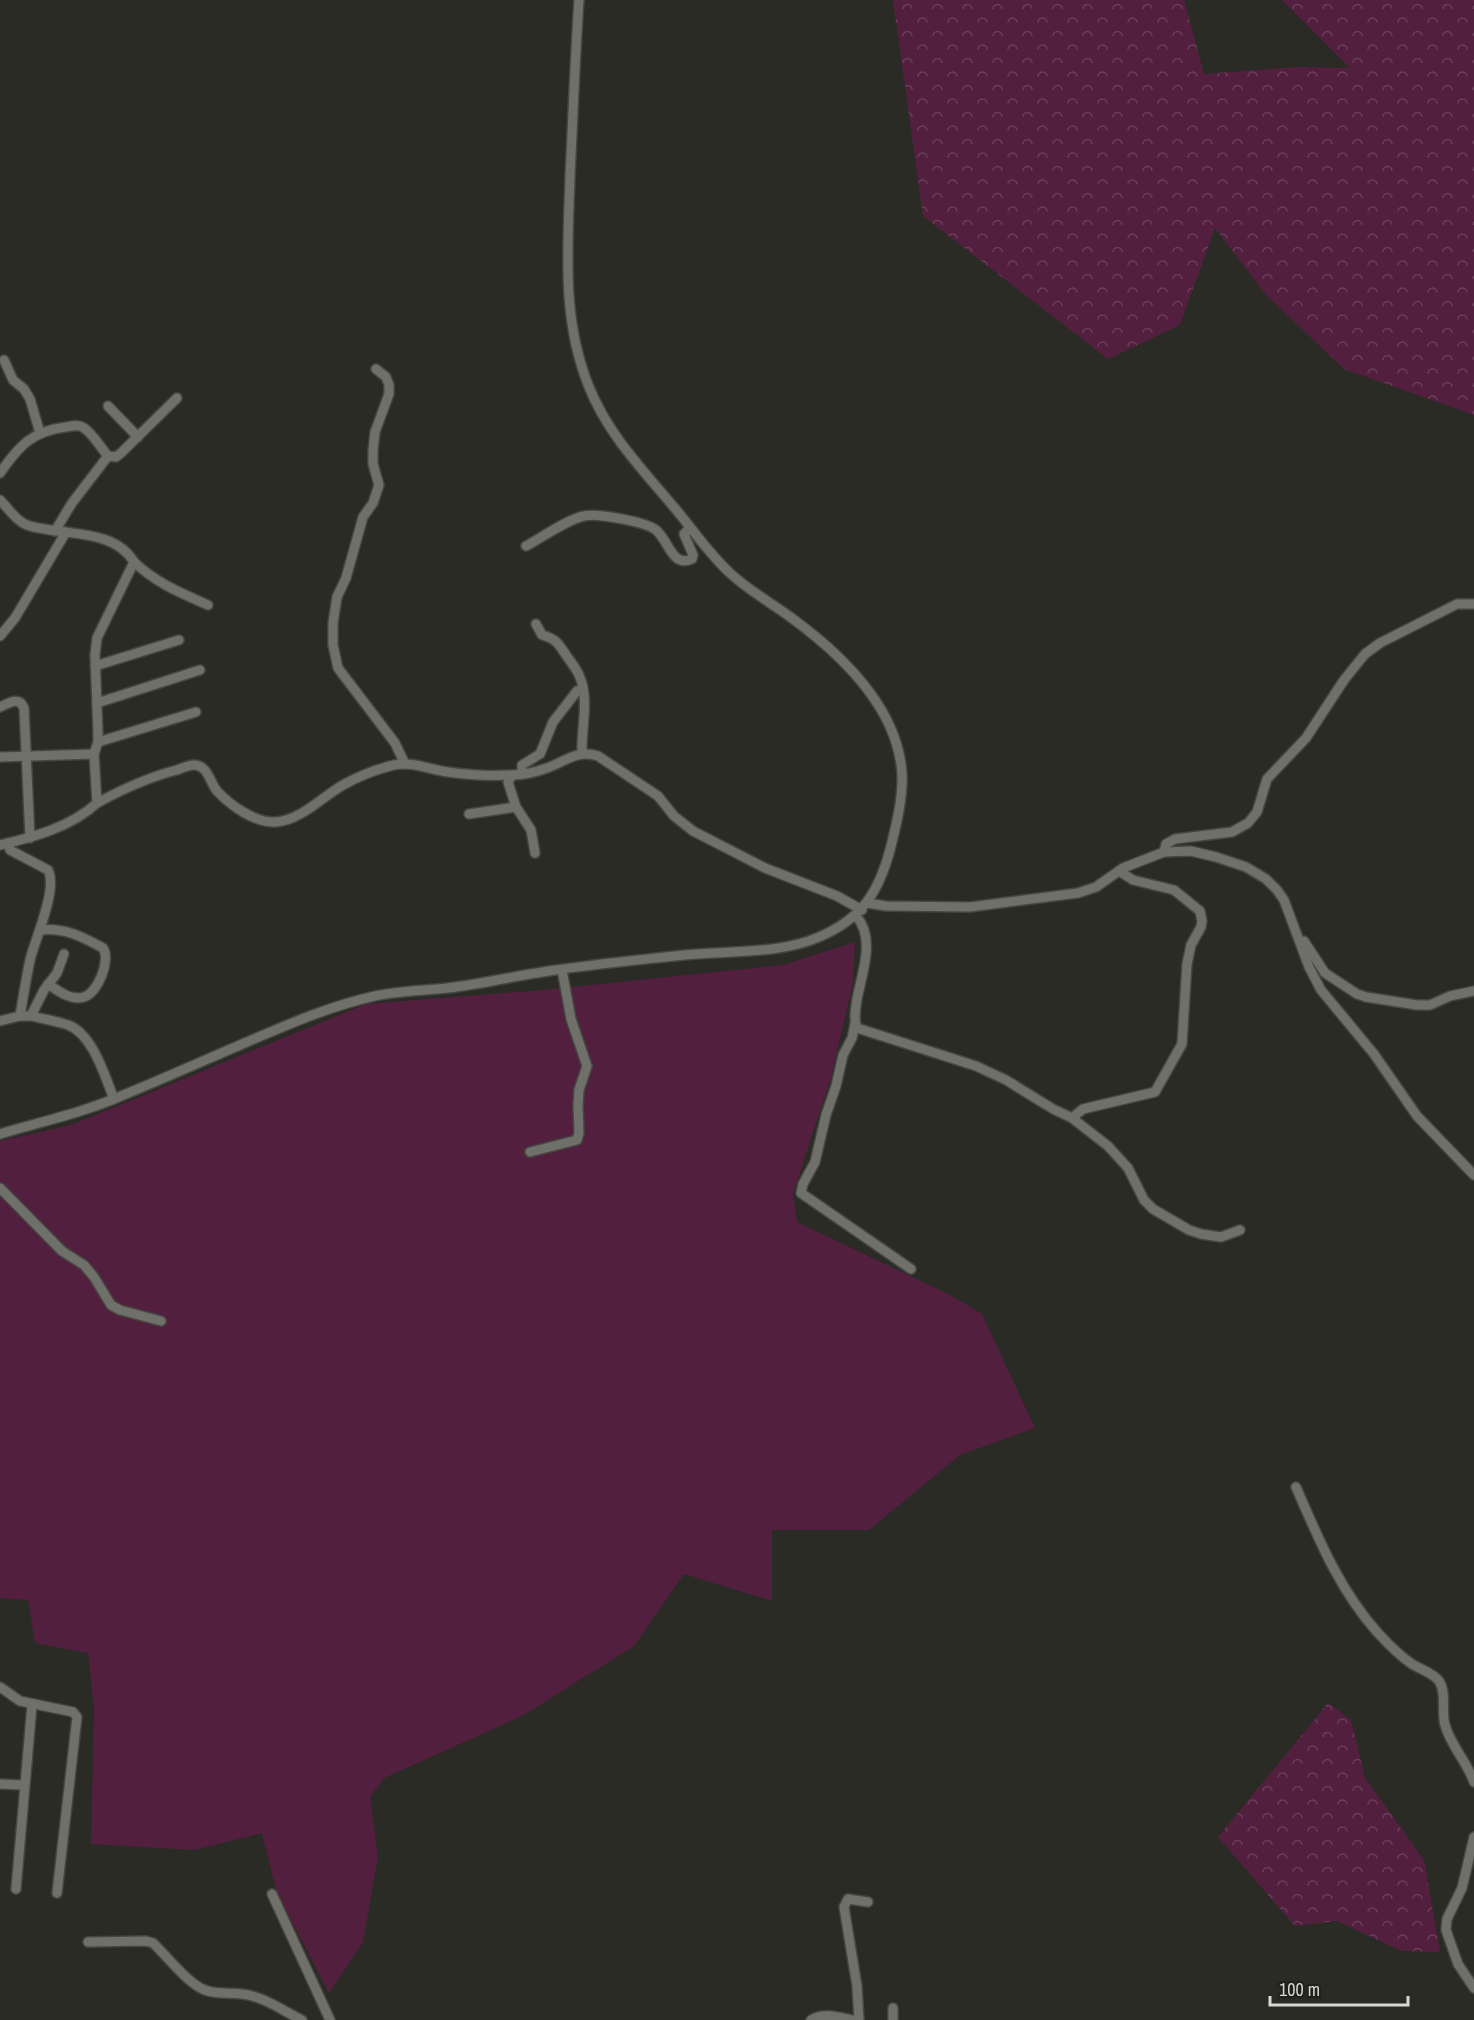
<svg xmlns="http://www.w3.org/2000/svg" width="1474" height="2020" font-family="'Archivo Narrow',sans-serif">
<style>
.grass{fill:#531f3f}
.forest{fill:url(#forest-crowns)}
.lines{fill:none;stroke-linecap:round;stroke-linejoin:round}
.minor-casing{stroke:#464641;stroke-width:12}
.minor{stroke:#6f7069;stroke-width:9}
</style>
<defs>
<pattern id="forest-crowns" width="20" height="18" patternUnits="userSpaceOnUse" patternTransform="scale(1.5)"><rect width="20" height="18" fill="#531f3f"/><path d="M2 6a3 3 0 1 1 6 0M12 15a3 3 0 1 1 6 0" fill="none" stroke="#6b3f5a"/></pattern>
</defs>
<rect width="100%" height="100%" fill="#2a2b24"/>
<!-- grass -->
<polygon class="grass" points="855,942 853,983 831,1077 793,1194 797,1222 950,1295 982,1314 1035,1428 960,1455 869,1530 772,1530 772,1601 684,1574 634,1646 522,1716 384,1778 370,1797 378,1857 363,1942 329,1993 277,1893 262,1833 194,1850 91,1844 94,1709 88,1653 35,1643 28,1600 0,1598 0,1141 71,1125 366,1004 543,990 783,965"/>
<!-- forest -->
<g class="forest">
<polygon points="893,0 1184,0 1204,74 1298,67 1350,68 1282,0 1474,0 1474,415 1344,369 1266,295 1215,228 1180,325 1108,359 923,216"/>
<polygon points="1328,1703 1351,1720 1365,1778 1424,1860 1440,1952 1401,1951 1337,1921 1295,1926 1218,1837"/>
</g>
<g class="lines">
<!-- minor casing -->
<g class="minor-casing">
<g id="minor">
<polyline points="4,360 13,380 24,389 30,399 40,433"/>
<polyline points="376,369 386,377 389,385 389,394 375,432 373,451 373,464 379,485 373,503 363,517 346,578 337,597 333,623 333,645 338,668 395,743 405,764"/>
<polyline points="108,406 138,437"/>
<polyline points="108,456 116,457 121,453 177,398"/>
<path d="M 0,473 C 19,446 32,431 66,427 C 72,426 78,424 84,428 C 93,434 101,448 108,456 L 72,503 L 55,531"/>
<path d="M 0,500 C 7,507 14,518 23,523 C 29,527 38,528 45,529 C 76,535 116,532 134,562 L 97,638 L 95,655 L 98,733 L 98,742 L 94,754 L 97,803 C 71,827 34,837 0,845"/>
<path d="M 526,546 C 541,538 568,519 584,516 C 598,513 646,522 656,530 C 669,541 672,568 692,559 L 693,555 L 684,534 L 690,528"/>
<path d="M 134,562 C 156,583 181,593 208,605"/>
<path d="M 536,624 L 542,635 C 556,639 558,643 566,655 C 570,661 576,668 579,675 C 590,699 581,727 582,753"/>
<polyline points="0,636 15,618 66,532"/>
<polyline points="95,666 179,640"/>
<polyline points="97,703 200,670"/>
<path d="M 0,707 C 9,703 19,696 24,708 L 30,838"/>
<polyline points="98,742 196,712"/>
<polyline points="0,757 94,754"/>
<polyline points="522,774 522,765 540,754 553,722 577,691 583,689"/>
<polyline points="512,775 508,782 516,807 531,830 535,853"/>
<path d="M 97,803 C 123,789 148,777 177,770 C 182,768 189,765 194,765 C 208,765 210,783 217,791 C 231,806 255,823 276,822 C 301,820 322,797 343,785 C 359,776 377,769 394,765 C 413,761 430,770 448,772 C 468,775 491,776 511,775 C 523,775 536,772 547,768 C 566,761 578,749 598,756 L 658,796 L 674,816 L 693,831 L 765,868 L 837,896 L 862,910"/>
<polyline points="469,814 516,807"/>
<path d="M 8,843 L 10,850 L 48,870 C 58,889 35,939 30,960 C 26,979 23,998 20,1016"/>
<polyline points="1164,852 1166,844 1175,839 1232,832 1248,823 1257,812 1267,779 1306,738 1344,680 1365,654 1380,643 1457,604 1474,604"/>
<polyline points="867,903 886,906 970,907 1078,893 1096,887 1123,868 1164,852 1191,851 1216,857 1246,867 1266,879 1277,890 1284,900 1309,967 1321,990 1374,1054 1417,1116 1474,1175"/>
<path d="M 856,916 C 876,938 862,973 857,999 C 856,1008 853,1019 857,1028 L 976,1066 L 1006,1080 L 1053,1109 L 1072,1118 L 1108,1146 L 1128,1168 L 1144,1200 L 1153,1209 L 1189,1230 L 1201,1234 L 1221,1237 L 1240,1230"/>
<path d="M 40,930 C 64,927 83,937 103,948 C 111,960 98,993 84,997 C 71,1001 58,991 48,984"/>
<polyline points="1304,941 1325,973 1357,994 1366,997 1417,1005 1430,1005 1450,996 1474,991"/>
<path d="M 31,1016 C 43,1019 56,1021 68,1025 C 93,1034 105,1077 114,1099"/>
<polyline points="0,1021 20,1016 31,1016 44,990 57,973 64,954"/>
<polyline points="855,1024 852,1038 843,1055 836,1086 826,1115 815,1162 803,1184 801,1193 911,1269"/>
<polyline points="1072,1118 1083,1109 1155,1092 1182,1044 1187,964 1191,945 1201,927 1202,921 1200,911 1174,890 1133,880 1119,871"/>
<path d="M 0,1134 C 40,1122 82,1113 121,1096 C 163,1079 205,1060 247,1042 C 289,1024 330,1006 375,996 C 403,990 433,991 462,986 C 491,982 520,975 549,971 C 594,964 639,960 684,955 C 726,951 781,954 819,937 C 861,919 878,894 890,850 C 896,826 903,799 902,774 C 898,708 842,655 793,619 C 772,603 749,591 730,573 C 708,553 692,528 673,506 C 641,468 608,434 589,387 C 561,318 568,248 570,176 C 573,117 575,58 579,0"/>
<polyline points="530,1152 577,1140 579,1133 578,1106 579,1090 587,1066 571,1019 562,970"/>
<polyline points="0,1188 62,1251 84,1265 94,1277 111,1305 120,1310 161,1321"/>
<path d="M 1296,1487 C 1318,1538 1340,1591 1378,1633 C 1388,1644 1400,1656 1412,1664 C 1421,1670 1432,1672 1439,1681 C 1447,1693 1441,1711 1445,1725 C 1451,1746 1467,1762 1474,1782"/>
<polyline points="0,1687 20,1701 73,1712 77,1717 57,1893"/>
<polyline points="0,1784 24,1785"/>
<polyline points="1474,1837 1462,1888 1447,1919 1446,1930 1458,1964 1474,1988"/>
<polyline points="16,1889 32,1705"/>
<polyline points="272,1894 330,2020"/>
<path d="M 88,1942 L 146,1941 L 153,1943 C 167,1956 188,1984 205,1990 C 217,1995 230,1992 242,1994 C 263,1996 283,2011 302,2020"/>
<polyline points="893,2008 893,2020"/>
<path d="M 811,2020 C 824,2012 838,2017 852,2020"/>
<polyline points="859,2020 857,1986 844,1907 848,1899 868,1902"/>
</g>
</g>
<!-- minor -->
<use href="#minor" class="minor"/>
</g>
<!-- scale -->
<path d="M1270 1996v9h138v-9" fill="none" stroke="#d8d9d4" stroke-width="3"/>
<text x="1279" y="1996" font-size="18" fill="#d8d9d4" stroke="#20211b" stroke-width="4.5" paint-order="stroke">100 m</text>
</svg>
